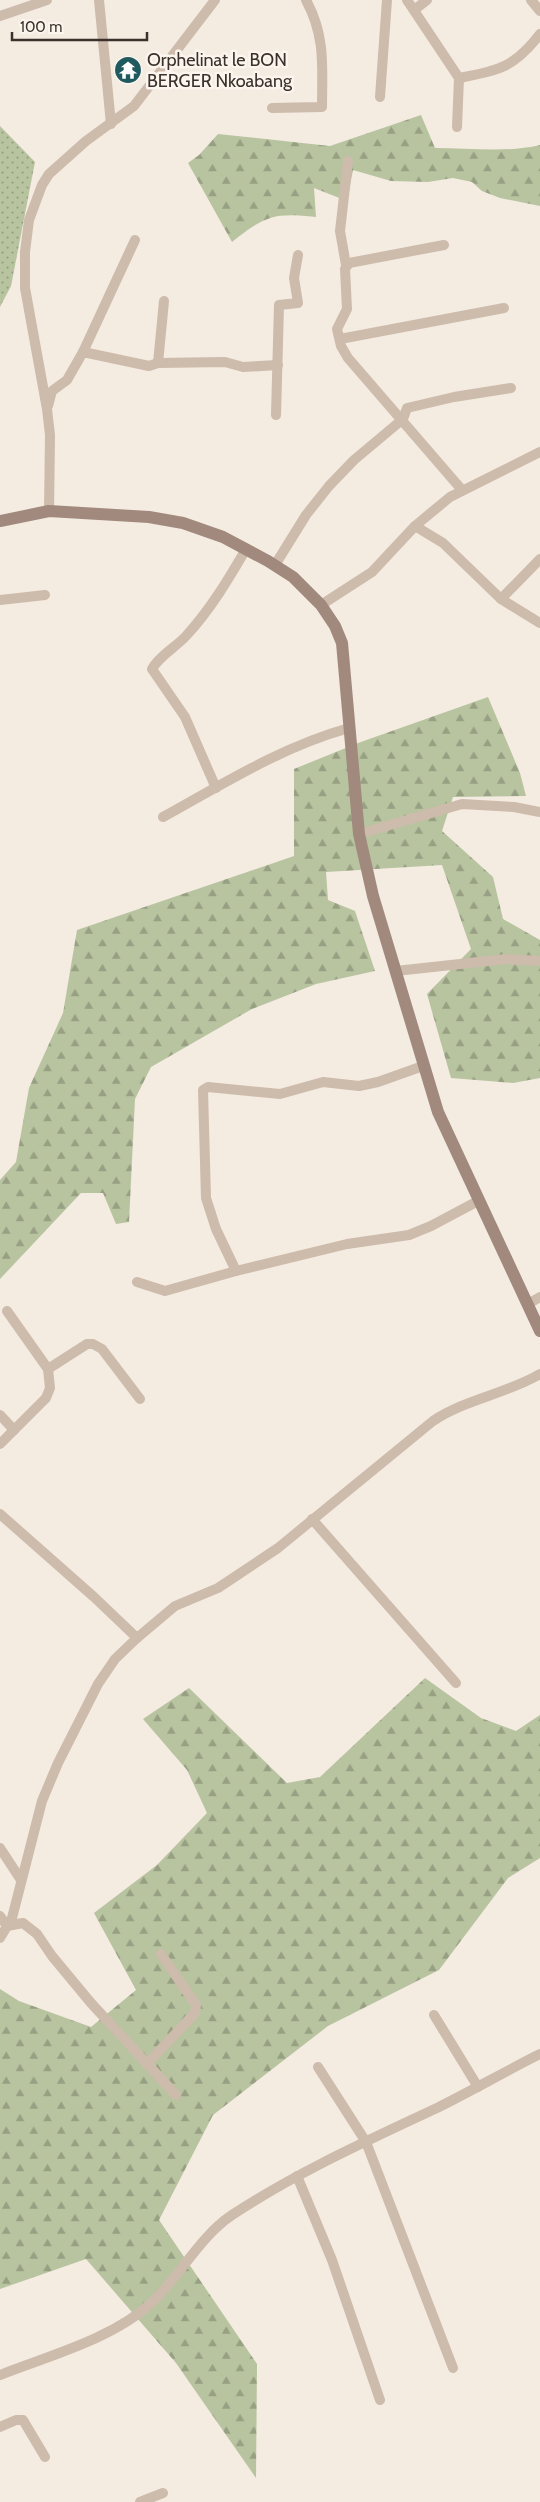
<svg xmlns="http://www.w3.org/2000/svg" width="540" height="2502" font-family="Cabin,sans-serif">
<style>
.green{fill:url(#green-dots)}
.forest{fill:url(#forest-firs)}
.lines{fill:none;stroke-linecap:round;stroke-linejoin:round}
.street{stroke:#cdbbac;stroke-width:10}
.secondary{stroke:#a18a7d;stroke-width:12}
.labels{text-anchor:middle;stroke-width:5;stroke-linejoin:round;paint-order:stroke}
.poi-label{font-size:18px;fill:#3b302b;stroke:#fbf5ee;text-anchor:start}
</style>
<defs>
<pattern id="green-dots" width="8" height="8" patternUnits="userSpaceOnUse" patternTransform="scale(1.25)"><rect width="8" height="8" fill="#b8c4a0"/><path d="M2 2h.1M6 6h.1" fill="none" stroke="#97a083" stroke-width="1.8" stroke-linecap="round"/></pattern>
<pattern id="forest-firs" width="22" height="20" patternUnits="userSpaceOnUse" patternTransform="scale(1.25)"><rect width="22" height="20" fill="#b8c4a0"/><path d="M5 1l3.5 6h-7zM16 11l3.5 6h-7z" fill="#97a083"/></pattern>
</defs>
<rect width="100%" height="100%" fill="#f4ebe1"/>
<!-- green -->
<polygon class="green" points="0,126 35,162 11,286 0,307"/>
<!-- forest -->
<g class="forest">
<path d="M 421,115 L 435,148 C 470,148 506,153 540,145 L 540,206 L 500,198 L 482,191 L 472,182 L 453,178 L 428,182 L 391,181 L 353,170 L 347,201 L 314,188 L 316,217 C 273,212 265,216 232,242 L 188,163 L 199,155 L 218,134 L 330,146 Z"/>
<polygon points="488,697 520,773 526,796 453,797 442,831 493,877 503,919 540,940 540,1078 513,1083 451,1078 427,994 471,949 442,865 326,872 328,900 355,911 375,971 316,984 252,1009 151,1067 135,1099 129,1222 116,1224 103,1193 81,1193 0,1279 0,1180 16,1162 29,1088 63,1013 77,930 294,856 294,769 358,743"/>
<polygon points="425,1678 481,1718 516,1731 540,1715 540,1858 508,1878 439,1970 328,2026 213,2115 159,2220 257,2364 256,2478 176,2363 86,2259 0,2289 0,1989 19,2001 91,2027 136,1990 94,1913 157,1865 207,1813 187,1770 143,1719 189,1688 287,1783 320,1777"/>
</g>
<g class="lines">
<!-- street -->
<g class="street">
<polyline points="99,0 111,124"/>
<path d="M 407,0 L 459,78 C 499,70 514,68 540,34"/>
<polyline points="531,0 540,11"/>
<polyline points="414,10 427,0"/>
<polyline points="0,16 47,0"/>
<polyline points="380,97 387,0"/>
<path d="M 272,108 L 322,107 C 322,67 326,37 306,0"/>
<polyline points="457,127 459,78"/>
<polyline points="444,245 349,263 345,269 347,309 337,329 341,346 348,358 462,490"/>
<polyline points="346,265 340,231 348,161"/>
<polyline points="340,339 504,308"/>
<polyline points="83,352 149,366 158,363 225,362 243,367 278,365"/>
<polyline points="158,363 164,301"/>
<polyline points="48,406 52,391 67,380 83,352 135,240"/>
<polyline points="276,415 279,305 298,303 294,278 298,255"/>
<polyline points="49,511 50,435 47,409 25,288 25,252 29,220 42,185 49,174 86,141 134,106 215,0"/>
<polyline points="415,526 443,543 501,599 540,623"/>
<polyline points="275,565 306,515 329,486 354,460 403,419 407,408 454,397 511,388"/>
<polyline points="501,599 540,559"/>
<polyline points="0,600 45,595"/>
<polyline points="321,605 372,572 415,526 450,497 540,452"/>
<path d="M 216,788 L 185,717 L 152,669 C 159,656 176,647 186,636 C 210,610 228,580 246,549"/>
<path d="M 163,817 C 223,784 281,747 349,728"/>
<polyline points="359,834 462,804 514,807 540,812"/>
<polyline points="396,971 506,959 540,961"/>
<polyline points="236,1271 216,1229 206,1198 203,1090 208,1087 280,1094 323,1082 359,1086 378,1082 423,1066"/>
<polyline points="137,1282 165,1291 236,1271 347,1244 409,1235 431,1226 478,1201"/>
<polyline points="528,1304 540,1297"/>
<polyline points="48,1369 87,1344 93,1344 102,1349 140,1399"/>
<polyline points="0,1415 14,1430"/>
<polyline points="0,1444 46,1398 50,1388 48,1369 7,1311"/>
<polyline points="0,1514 94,1597 137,1638"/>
<polyline points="312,1519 456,1683"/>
<polyline points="0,1848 21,1880"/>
<polyline points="0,1916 7,1926 23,1923 37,1934 52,1956 91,2003 176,2095"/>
<path d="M 0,1938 L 12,1918 L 42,1801 L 58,1763 L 98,1684 L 115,1659 L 137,1638 L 175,1606 L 218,1588 L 278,1548 L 433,1421 C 466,1399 506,1394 540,1374"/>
<polyline points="434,2015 478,2087"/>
<polyline points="147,2064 195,2013 196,2005 161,1954"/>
<polyline points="318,2067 366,2142 453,2368"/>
<polyline points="297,2176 332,2260 380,2400"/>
<path d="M 0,2375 C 48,2356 112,2339 150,2304 C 179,2278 199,2237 232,2215 C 297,2172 369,2140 439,2107 C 473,2090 506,2071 540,2054"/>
<polyline points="0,2427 16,2420 23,2420 45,2457"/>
<polyline points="140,2502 163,2493"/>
</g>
<!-- secondary -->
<polyline class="secondary" points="0,521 49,511 149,517 183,523 223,537 268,561 293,577 321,605 335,626 342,643 359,834 373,896 438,1112 540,1331"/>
</g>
<!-- icons -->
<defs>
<g id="temple-disc" transform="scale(1.4375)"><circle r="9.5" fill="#1f5a5e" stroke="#fbf5ee"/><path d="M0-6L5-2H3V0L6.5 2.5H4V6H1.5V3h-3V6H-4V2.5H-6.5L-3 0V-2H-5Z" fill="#fff"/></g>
</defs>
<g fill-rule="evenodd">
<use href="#temple-disc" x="128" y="70"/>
</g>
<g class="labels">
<!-- poi labels -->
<g class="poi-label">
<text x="147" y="66">Orphelinat le BON<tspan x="147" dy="21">BERGER Nkoabang</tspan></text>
</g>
</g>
<!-- scale -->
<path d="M12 32v8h135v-8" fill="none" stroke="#3b302b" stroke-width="2.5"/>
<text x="20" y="32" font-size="15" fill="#3b302b" stroke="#fbf5ee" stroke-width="4" paint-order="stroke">100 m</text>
</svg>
